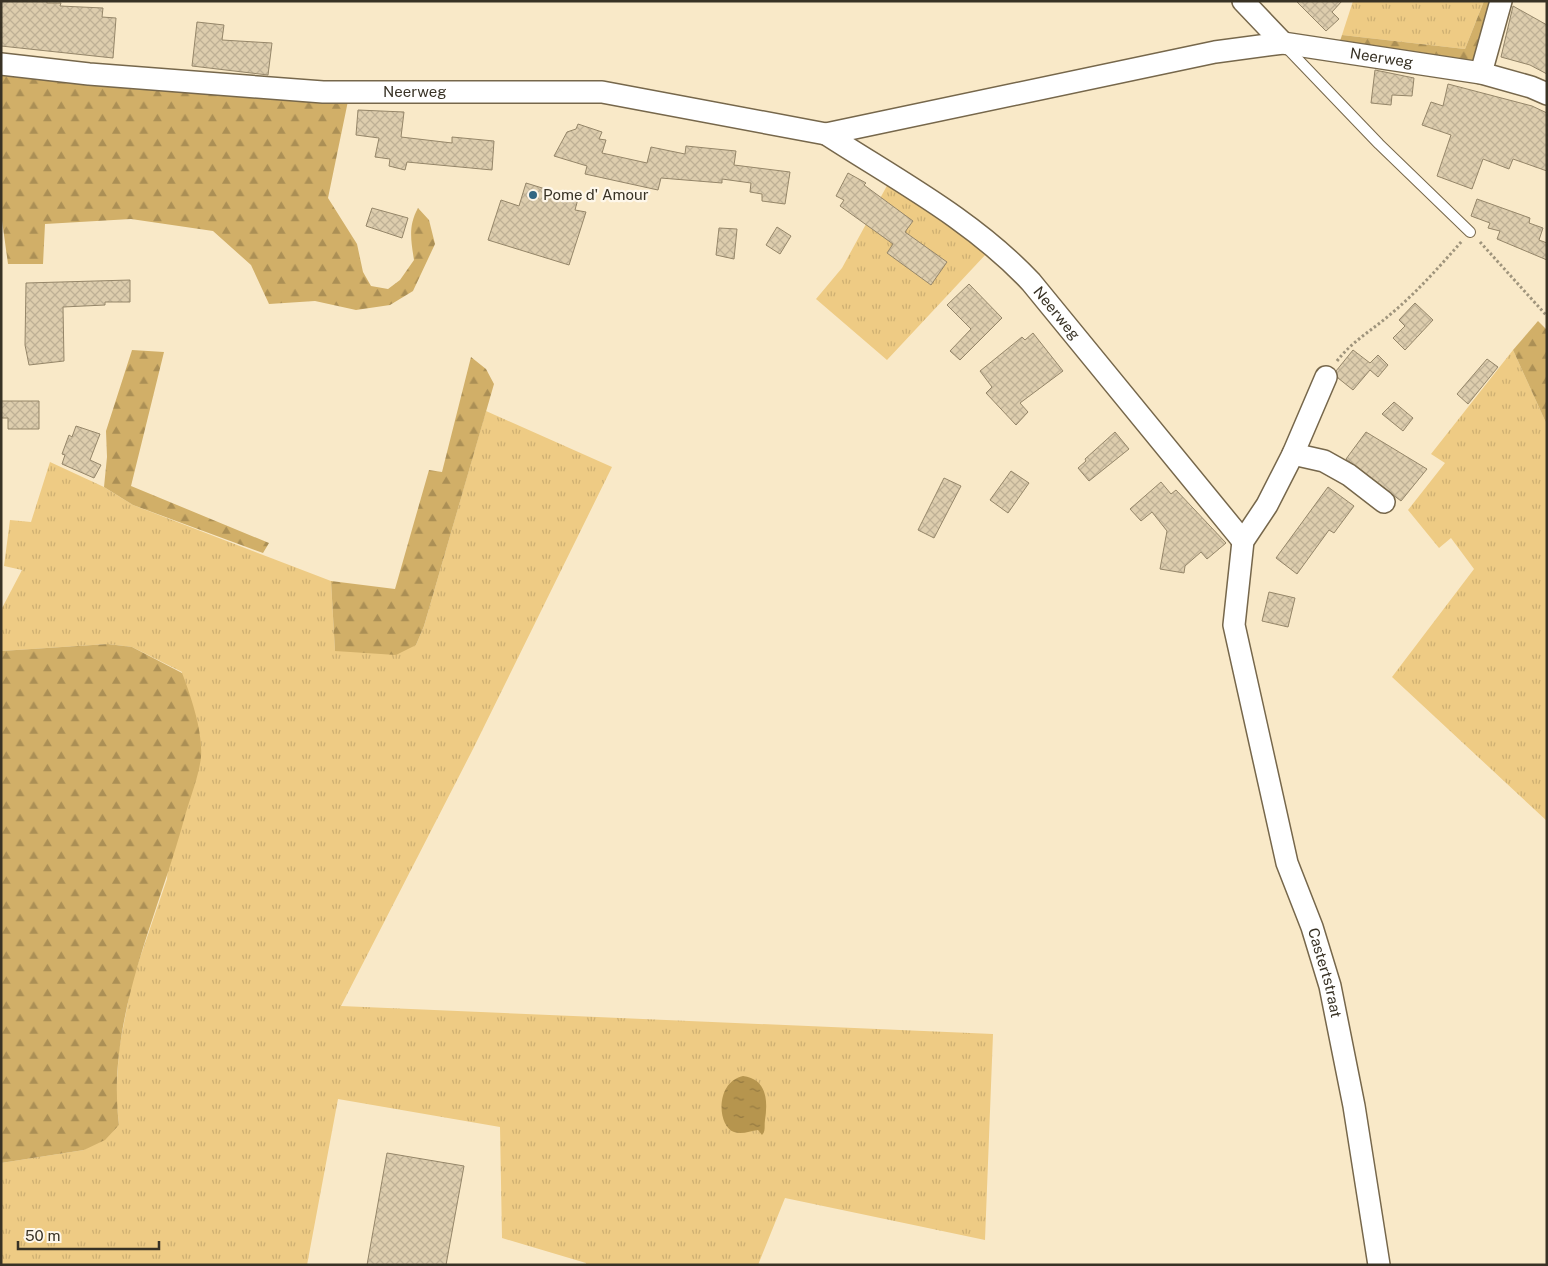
<svg xmlns="http://www.w3.org/2000/svg" width="1548" height="1266" font-family="'Public Sans',sans-serif">
<style>
.grass{fill:url(#grass-tufts)}
.forest{fill:url(#forest-firs)}
.water{fill:url(#water-ripples)}
.building{fill:url(#building-cross-hatch);stroke:#958669}
.lines{fill:none;stroke-linecap:round;stroke-linejoin:round}
.service-casing{stroke:#76674b;stroke-width:12}
.minor-casing{stroke:#76674b;stroke-width:24}
.path{stroke:#9f947c;stroke-width:3;stroke-dasharray:2.5 2.5;stroke-linecap:butt}
.service{stroke:#fff;stroke-width:10}
.minor{stroke:#fff;stroke-width:21}
.poi-dot{fill:#326783;stroke:#fef7ea;stroke-width:2}
.labels{text-anchor:middle;stroke-width:4.5;stroke-linejoin:round;paint-order:stroke}
.street-label{font-size:15px;fill:#383225;stroke:#fef7ea}
.poi-label{font-size:15px;fill:#383225;stroke:#fef7ea;text-anchor:start}
</style>
<defs>
<pattern id="grass-tufts" width="24" height="20" patternUnits="userSpaceOnUse" patternTransform="scale(1.25)"><rect width="24" height="20" fill="#eecb84"/><path d="M3 7l-1-3M5 7V3M7 7l1-3M15 17l-1-3M17 17v-4M19 17l1-3" fill="none" stroke="#cdaf72"/></pattern>
<pattern id="forest-firs" width="22" height="20" patternUnits="userSpaceOnUse" patternTransform="scale(1.25)"><rect width="22" height="20" fill="#d1af68"/><path d="M5 1l3.5 6h-7zM16 11l3.5 6h-7z" fill="#ab8f55"/></pattern>
<pattern id="water-ripples" width="26" height="14" patternUnits="userSpaceOnUse" patternTransform="scale(1.25)"><rect width="26" height="14" fill="#b6954e"/><path d="M2 4q2-2 4 0t4 0M15 11q2-2 4 0t4 0" fill="none" stroke="#957a41"/></pattern>
<pattern id="building-cross-hatch" width="8" height="8" patternUnits="userSpaceOnUse" patternTransform="scale(1.25)"><rect width="8" height="8" fill="#ddcdad"/><path d="M0 0l8 8M0 8l8-8" fill="none" stroke="#beb095"/></pattern>
</defs>
<rect width="100%" height="100%" fill="#f9e9c8"/>
<!-- grass -->
<g class="grass">
<polygon points="1353,1 1484,1 1465,49 1342,35"/>
<polygon points="889,182 987,253 887,360 816,299 842,268"/>
<polygon points="1513,350 1547,425 1547,821 1392,677 1474,569 1451,538 1439,548 1408,510 1445,463 1431,454"/>
<polygon points="486,411 612,467 473,749 341,1006 993,1034 985,1240 785,1198 758,1265 586,1265 586,1263 502,1238 500,1127 338,1099 307,1265 1,1265 1,1163 84,1150 119,1125 116,1097 119,1049 132,981 167,879 182,672 132,647 108,644 1,651 1,610 22,570 4,566 10,520 31,522 50,462 104,487 133,505 331,581 335,651 416,645 424,626"/>
</g>
<!-- forest -->
<g class="forest">
<polygon points="1484,1 1496,1 1475,61 1467,64 1339,44 1342,35 1465,49"/>
<path d="M 1,74 L 348,101 L 328,198 L 357,244 L 363,272 L 371,286 L 388,289 L 400,280 L 414,260 C 411,240 408,226 418,208 L 429,220 L 435,244 L 413,291 L 390,305 L 356,310 L 315,301 L 269,304 L 251,265 L 213,231 L 131,219 L 45,224 L 43,264 L 8,264 L 1,213 Z"/>
<polygon points="1538,321 1547,330 1547,425 1513,350"/>
<polygon points="132,350 164,352 131,486 269,543 263,553 133,505 104,487 107,457 106,431"/>
<polygon points="471,357 486,369 494,384 424,626 416,645 396,655 335,651 331,581 395,589 429,470 442,472"/>
<path d="M 108,644 L 132,647 L 182,673 C 191,696 203,732 201,757 C 199,777 188,803 183,823 C 156,921 106,1021 119,1125 L 105,1140 L 84,1150 L 1,1163 L 1,651 Z"/>
</g>
<!-- water -->
<path class="water" d="M 743,1076 C 767,1079 768,1101 765,1120 C 764,1126 766,1131 762,1135 L 758,1130 C 750,1131 742,1135 734,1132 C 717,1126 715,1082 743,1076 Z"/>
<!-- building -->
<g class="building">
<polygon points="1,1 47,1 47,3 61,3 60,6 103,8 102,17 116,18 113,58 1,46"/>
<polygon points="1296,1 1342,1 1332,12 1339,19 1326,31"/>
<polygon points="1513,6 1547,25 1547,74 1530,65 1501,57"/>
<polygon points="197,22 224,25 222,40 272,43 268,75 192,66"/>
<polygon points="1375,70 1414,78 1412,96 1392,95 1391,105 1371,103"/>
<polygon points="1448,84 1532,106 1547,113 1547,171 1513,159 1509,169 1483,159 1472,189 1437,176 1451,135 1422,125 1431,102 1443,106"/>
<polygon points="358,110 404,112 401,137 452,143 452,137 494,141 492,170 407,162 405,170 389,166 390,159 375,157 379,138 356,135"/>
<polygon points="578,124 602,132 599,139 606,140 602,153 647,163 651,147 685,154 686,146 736,151 734,165 790,172 785,204 762,201 762,194 750,192 751,183 722,179 722,183 661,178 658,190 585,174 587,166 554,156 567,132 576,129"/>
<polygon points="848,173 866,183 864,185 913,221 905,232 947,262 931,285 887,253 893,244 840,206 844,200 836,196"/>
<polygon points="526,183 578,199 575,210 586,212 569,265 488,240 501,200 519,206"/>
<polygon points="1477,199 1530,218 1529,223 1543,228 1539,240 1547,243 1547,260 1497,239 1500,231 1488,228 1490,223 1471,216"/>
<polygon points="372,208 408,218 402,238 366,226"/>
<polygon points="777,227 791,236 780,254 766,245"/>
<polygon points="719,228 737,229 734,259 716,255"/>
<polygon points="130,280 130,302 105,302 105,305 63,307 64,361 29,365 25,345 26,283"/>
<polygon points="969,284 1002,318 960,360 950,351 971,329 947,305"/>
<polygon points="1415,303 1433,320 1405,350 1393,338 1405,326 1399,320"/>
<polygon points="1033,333 1063,371 1020,403 1028,412 1016,425 986,393 992,387 980,371 1022,337 1025,340"/>
<polygon points="1353,350 1370,363 1378,355 1388,365 1378,377 1370,370 1353,390 1338,378 1336,371"/>
<polygon points="1487,359 1498,367 1468,404 1457,394"/>
<polygon points="1,401 39,401 39,429 8,429 8,418 1,418"/>
<polygon points="1394,402 1413,418 1403,431 1382,414"/>
<polygon points="76,426 100,434 90,460 101,465 94,478 62,464 65,455 62,454 69,435 72,437"/>
<polygon points="1115,432 1129,449 1089,481 1078,468 1086,461 1085,459"/>
<polygon points="1366,432 1427,469 1401,501 1346,459"/>
<polygon points="1011,471 1029,483 1008,513 990,500"/>
<polygon points="944,478 961,486 934,538 918,530"/>
<polygon points="1161,482 1171,494 1176,490 1226,543 1207,559 1201,552 1185,566 1184,573 1160,569 1167,531 1152,512 1141,521 1130,509"/>
<polygon points="1328,487 1354,506 1334,533 1329,530 1297,574 1276,558"/>
<polygon points="1269,592 1295,598 1288,627 1262,621"/>
<polygon points="387,1153 464,1166 446,1265 367,1265"/>
</g>
<g class="lines">
<!-- service casing -->
<g class="service-casing">
<polyline id="service" points="1286,47 1379,144 1470,232"/>
</g>
<!-- minor casing -->
<g class="minor-casing">
<g id="minor">
<polyline points="1243,1 1283,43"/>
<path id="s1" d="M 1,64 L 89,74 L 323,92 L 602,92 L 826,134 L 1215,52 L 1283,43 L 1481,73 L 1531,87 L 1547,94"/>
<polyline points="1481,73 1501,1"/>
<path id="s2" d="M 826,134 C 897,180 973,220 1031,282 L 1243,541"/>
<path id="s3" d="M 1326,377 L 1293,454 L 1267,505 L 1243,541 L 1234,625 L 1287,863 L 1312,927 L 1330,986 L 1354,1106 L 1379,1265"/>
<polyline points="1293,454 1324,461 1349,475 1384,502"/>
</g>
</g>
<!-- path -->
<g class="path">
<polyline points="1480,242 1547,316"/>
<path d="M 1337,361 C 1352,341 1374,329 1392,313 C 1418,291 1440,266 1462,241"/>
</g>
<!-- service -->
<use href="#service" class="service"/>
<!-- minor -->
<use href="#minor" class="minor"/>
</g>
<!-- markers -->
<circle class="poi-dot" cx="533" cy="195" r="5"/>
<g class="labels">
<!-- street labels -->
<g class="street-label">
<text dy="5" stroke="none"><textPath href="#s1" startOffset="1396">Neerweg</textPath></text>
<text dy="5" stroke="none"><textPath href="#s1" startOffset="415">Neerweg</textPath></text>
<text dy="5" stroke="none"><textPath href="#s2" startOffset="294">Neerweg</textPath></text>
<text dy="5" stroke="none"><textPath href="#s3" startOffset="629">Castertstraat</textPath></text>
</g>
<!-- poi labels -->
<g class="poi-label">
<text x="543" y="200">Pome d' Amour</text>
</g>
</g>
<!-- border -->
<rect width="1548" height="1266" fill="none" stroke="#383225" stroke-width="5"/>
<!-- scale -->
<path d="M18 1241v8h141v-8" fill="none" stroke="#383225" stroke-width="2.5"/>
<text x="25" y="1241" font-size="15" fill="#383225" stroke="#fef7ea" stroke-width="4" paint-order="stroke">50 m</text>
</svg>
